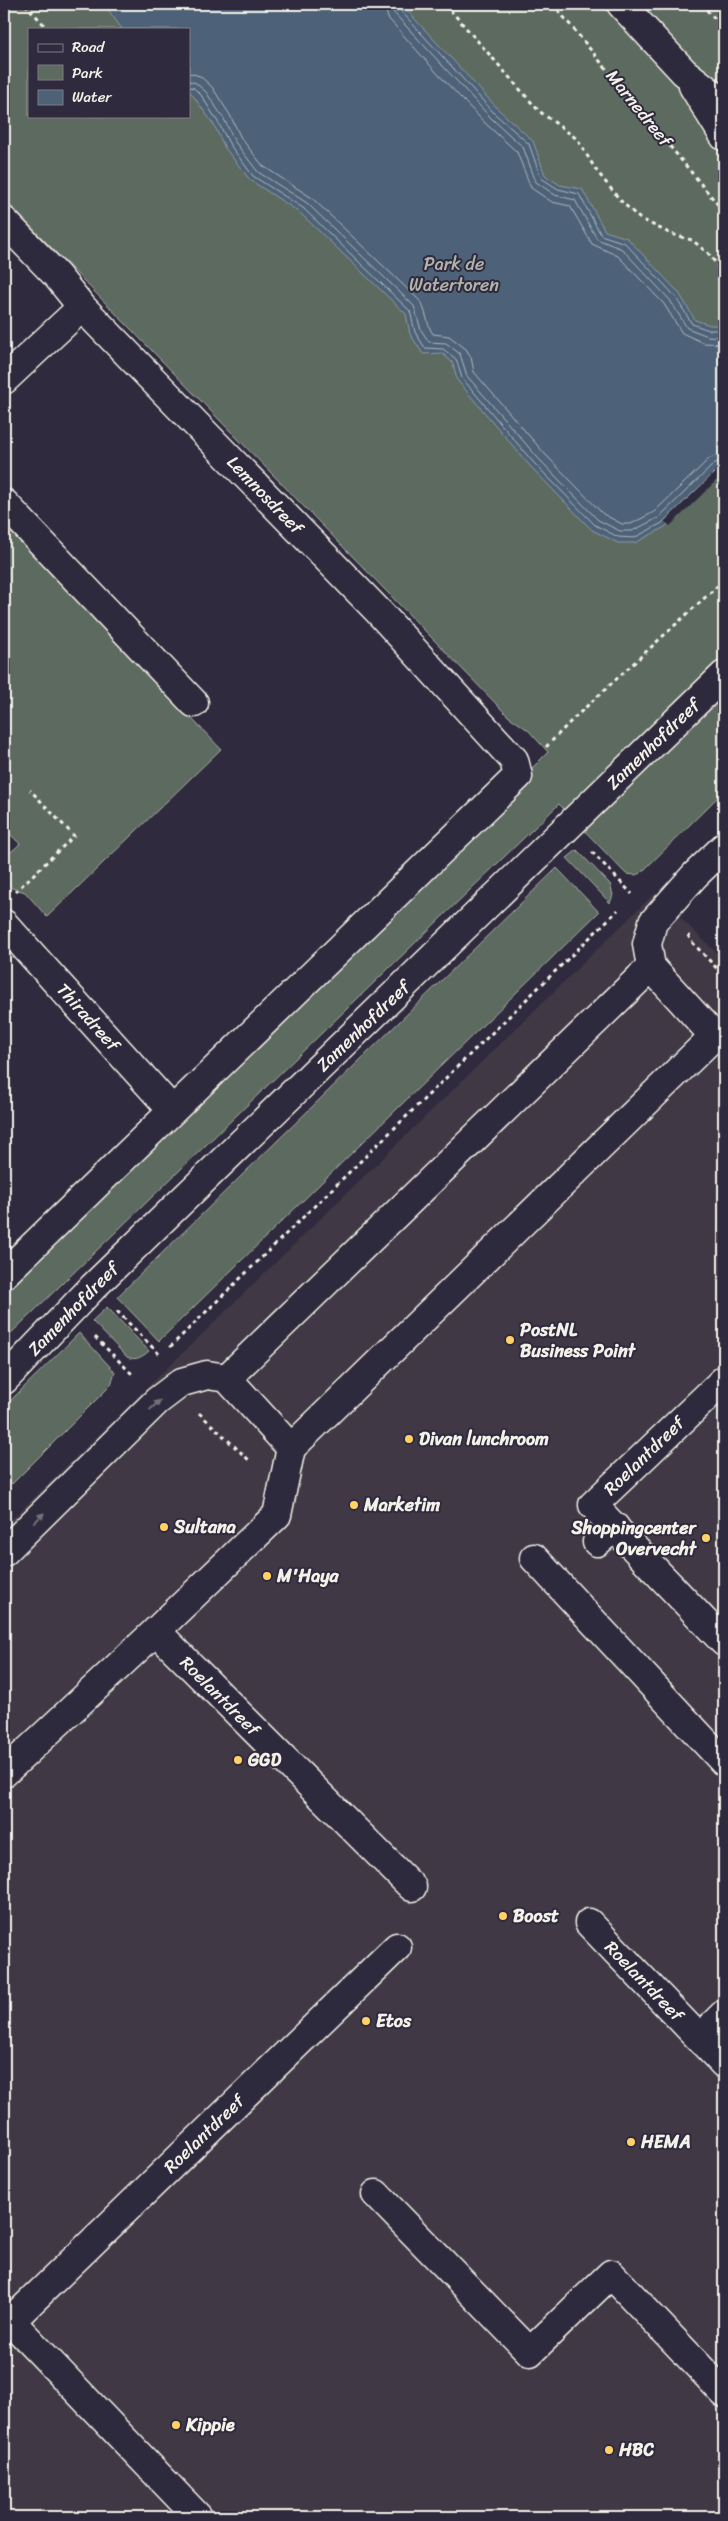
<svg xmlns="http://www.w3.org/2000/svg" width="728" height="2521" font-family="Sriracha,sans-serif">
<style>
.built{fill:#413945}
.green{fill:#5d6a60;stroke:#a8aea4;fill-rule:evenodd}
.water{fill:#4d6278;stroke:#909ba5}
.pier{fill:#2f2a3d}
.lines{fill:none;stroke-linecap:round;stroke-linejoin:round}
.shore{stroke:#b1b8bb;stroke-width:1}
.minor-casing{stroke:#f4f1e8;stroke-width:31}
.path{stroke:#f4f1e8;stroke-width:3;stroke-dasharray:4 4;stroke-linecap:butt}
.minor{stroke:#2f2a3d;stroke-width:28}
.oneway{fill:#747079}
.poi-dot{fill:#ffd166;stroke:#2f2a3d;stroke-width:2}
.labels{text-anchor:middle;stroke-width:4;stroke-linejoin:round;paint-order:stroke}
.street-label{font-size:18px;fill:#f4f1e8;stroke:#2f2a3d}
.park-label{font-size:18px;fill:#b0b4ab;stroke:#2f2a3d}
.poi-label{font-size:18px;font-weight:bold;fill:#f4f1e8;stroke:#2f2a3d;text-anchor:start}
</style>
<rect width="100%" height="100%" fill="#2f2a3d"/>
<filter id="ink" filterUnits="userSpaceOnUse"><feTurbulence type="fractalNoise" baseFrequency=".02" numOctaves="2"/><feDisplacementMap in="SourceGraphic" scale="10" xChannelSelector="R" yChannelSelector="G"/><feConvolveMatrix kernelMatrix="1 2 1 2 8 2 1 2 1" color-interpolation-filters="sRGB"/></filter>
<g filter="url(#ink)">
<!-- built -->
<polygon class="built" points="655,893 724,960 724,2517 4,2517 4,1527"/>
<!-- green -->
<g class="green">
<path d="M 4,4 L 718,4 L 724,10 L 724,791 L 641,873 L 635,875 L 626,874 L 559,804 L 4,1340 L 4,1291 L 219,1082 L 548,752 L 528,730 L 508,716 L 4,199 ZM 29,29 L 189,29 L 189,116 L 29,116 Z"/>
<polygon points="4,523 221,749 47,917 25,892 12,888 4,879 4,858 20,844 4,828"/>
<polygon points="577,850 610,884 613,895 610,903 567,858"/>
<polygon points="557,868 599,912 159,1341 117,1297"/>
<path d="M 107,1307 L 149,1351 C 142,1357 136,1361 127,1357 L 92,1321 Z"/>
<polygon points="79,1333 115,1372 111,1385 12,1484 4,1475 4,1407"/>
</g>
<!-- water -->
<polygon class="water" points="104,4 401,4 499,110 533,141 545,175 560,185 582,189 605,231 627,238 679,293 695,320 710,325 724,325 724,470 665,527 635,543 618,543 592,530 530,466 457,380 453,363 442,353 423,354 410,334 406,314 299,212 250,180 225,148 214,125 189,90 189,29 122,29"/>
<!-- pier -->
<polygon class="pier" points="724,462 724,473 670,526 664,521"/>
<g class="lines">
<!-- shore -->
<g class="shore">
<polyline points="384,4 388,18 437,73 486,124 517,152 531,188 552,202 570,206 592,244 618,256 664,304 682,333 704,343 724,344"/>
<polyline points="391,4 394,13 491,118 523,147 536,182 555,195 575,200 597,239 622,249 670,300 687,328 708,336 724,337"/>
<polyline points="397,4 399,9 495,114 529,144 541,178 558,189 579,194 601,235 625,243 675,296 692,324 709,330 724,330"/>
<path d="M 189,73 L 200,76 L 212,87 L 230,115 L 241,138 L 263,166 L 312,198 L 419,300 C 427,310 426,324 433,334 L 449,336 L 466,349 L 471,357 L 474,372 L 544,453 L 603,514 L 622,524 L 631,524 L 654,512 L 710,458 L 724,453"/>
<polyline points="189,81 196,83 206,92 224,119 235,142 258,172 307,203 414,306 421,330 429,342 446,343 460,354 467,376 538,458 598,520 620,531 632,531 658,518 715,463 724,460"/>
<polyline points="189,87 194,88 201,95 218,122 230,145 253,176 303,208 410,311 415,332 425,348 443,349 456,359 462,378 533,462 595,525 618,537 634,538 662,523 719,468 724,467"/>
</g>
<!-- minor casing -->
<g class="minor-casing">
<g id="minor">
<polyline points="621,4 684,72 724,103"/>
<polyline points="693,86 724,136"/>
<polyline points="4,221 57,276 82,307 379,612 514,760 518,776 4,1274"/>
<polyline points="4,380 82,307"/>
<polyline points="4,503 194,703"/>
<polyline points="4,924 172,1110"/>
<polyline points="227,1378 651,967 647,944 653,922 695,875 724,847"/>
<polyline points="4,1380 93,1287 724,675"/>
<polyline points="724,1380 593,1505 724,1642"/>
<polyline points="597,1542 615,1527"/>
<polyline points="4,1552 157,1401 182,1382 207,1375 227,1378 291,1448 714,1036 651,967"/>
<polyline points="534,1558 724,1762"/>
<polyline points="156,1631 412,1887"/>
<polyline points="4,1773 156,1631 277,1515 291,1448"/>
<polyline points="589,1923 724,2064"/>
<polyline points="700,2038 724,2014"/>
<polyline points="376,2194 530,2352 611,2274 724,2393"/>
<polyline points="4,2314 198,2517"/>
<polyline points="11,2321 397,1947"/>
</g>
</g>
<!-- path -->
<g class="path">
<polyline points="25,4 48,29"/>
<polyline points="445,4 539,111 577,139 596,170 620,200 639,218 671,234 692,240 709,254 724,275"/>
<polyline points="553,4 724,212"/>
<polyline points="701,4 724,28"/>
<polyline points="546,747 574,718 724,580"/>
<polyline points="592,852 632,894"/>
<polyline points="15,892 74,836 30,790"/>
<polyline points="688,935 691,941 724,976"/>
<polyline points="117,1311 160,1355"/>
<polyline points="95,1337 133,1375"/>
<polyline points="170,1347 618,910"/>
<polyline points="199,1413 251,1462"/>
</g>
<!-- minor -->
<use href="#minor" class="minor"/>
</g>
<!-- one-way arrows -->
<defs><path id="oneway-solid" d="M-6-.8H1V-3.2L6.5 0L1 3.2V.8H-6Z" transform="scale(1.25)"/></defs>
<g class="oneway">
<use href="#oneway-solid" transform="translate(155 1405) rotate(-43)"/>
<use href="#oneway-solid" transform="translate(39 1518) rotate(-45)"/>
</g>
</g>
<!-- markers -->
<g class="poi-dot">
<circle cx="510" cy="1340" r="5"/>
<circle cx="409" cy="1439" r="5"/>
<circle cx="354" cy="1505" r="5"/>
<circle cx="164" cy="1527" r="5"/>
<circle cx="706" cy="1538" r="5"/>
<circle cx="267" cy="1576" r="5"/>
<circle cx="238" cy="1760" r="5"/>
<circle cx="503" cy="1916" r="5"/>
<circle cx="366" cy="2021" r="5"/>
<circle cx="631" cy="2142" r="5"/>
<circle cx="176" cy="2425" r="5"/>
<circle cx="609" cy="2450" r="5"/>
</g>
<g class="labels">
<!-- street labels -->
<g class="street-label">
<text transform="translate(639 108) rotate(51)" y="6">Marnedreef</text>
<text transform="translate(265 495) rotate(46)" y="6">Lemnosdreef</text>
<text transform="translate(653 744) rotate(-44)" y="6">Zamenhofdreef</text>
<text transform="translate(88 1017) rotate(48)" y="6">Thiradreef</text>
<text transform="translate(363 1026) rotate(-44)" y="6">Zamenhofdreef</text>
<text transform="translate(73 1309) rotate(-46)" y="6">Zamenhofdreef</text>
<text transform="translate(644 1456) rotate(-44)" y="6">Roelantdreef</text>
<text transform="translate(220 1696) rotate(45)" y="6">Roelantdreef</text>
<text transform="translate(644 1981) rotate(46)" y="6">Roelantdreef</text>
<text transform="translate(204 2134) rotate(-44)" y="6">Roelantdreef</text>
</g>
<!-- park labels -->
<g class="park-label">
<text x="454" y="270">Park de<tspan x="454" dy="21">Watertoren</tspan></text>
</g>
<!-- poi labels -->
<g class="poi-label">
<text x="520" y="1336">PostNL<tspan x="520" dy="21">Business Point</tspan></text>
<text x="419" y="1445">Divan lunchroom</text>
<text x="364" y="1511">Marketim</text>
<text x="174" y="1533">Sultana</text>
<text x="696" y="1534" text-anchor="end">Shoppingcenter<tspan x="696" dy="21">Overvecht</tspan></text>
<text x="277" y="1582">M'Haya</text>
<text x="248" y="1766">GGD</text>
<text x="513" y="1922">Boost</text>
<text x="376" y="2027">Etos</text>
<text x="641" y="2148">HEMA</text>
<text x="186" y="2431">Kippie</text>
<text x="619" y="2456">HBC</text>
</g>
</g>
<!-- margin -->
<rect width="728" height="2521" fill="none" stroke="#2f2a3d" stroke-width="20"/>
<rect x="10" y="10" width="708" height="2501" fill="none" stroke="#f4f1e8" stroke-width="2" filter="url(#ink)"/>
<!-- legend -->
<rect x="28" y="28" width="162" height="90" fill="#2f2a3d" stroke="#7e7a81"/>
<rect x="38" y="44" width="25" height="8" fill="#2f2a3d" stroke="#7e7a81"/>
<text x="72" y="52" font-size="15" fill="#f4f1e8">Road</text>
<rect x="38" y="65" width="25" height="15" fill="#5d6a60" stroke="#7e7a81"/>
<text x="72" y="78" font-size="15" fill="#f4f1e8">Park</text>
<rect x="38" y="90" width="25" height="15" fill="#4d6278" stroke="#7e7a81"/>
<text x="72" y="102" font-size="15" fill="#f4f1e8">Water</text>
</svg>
